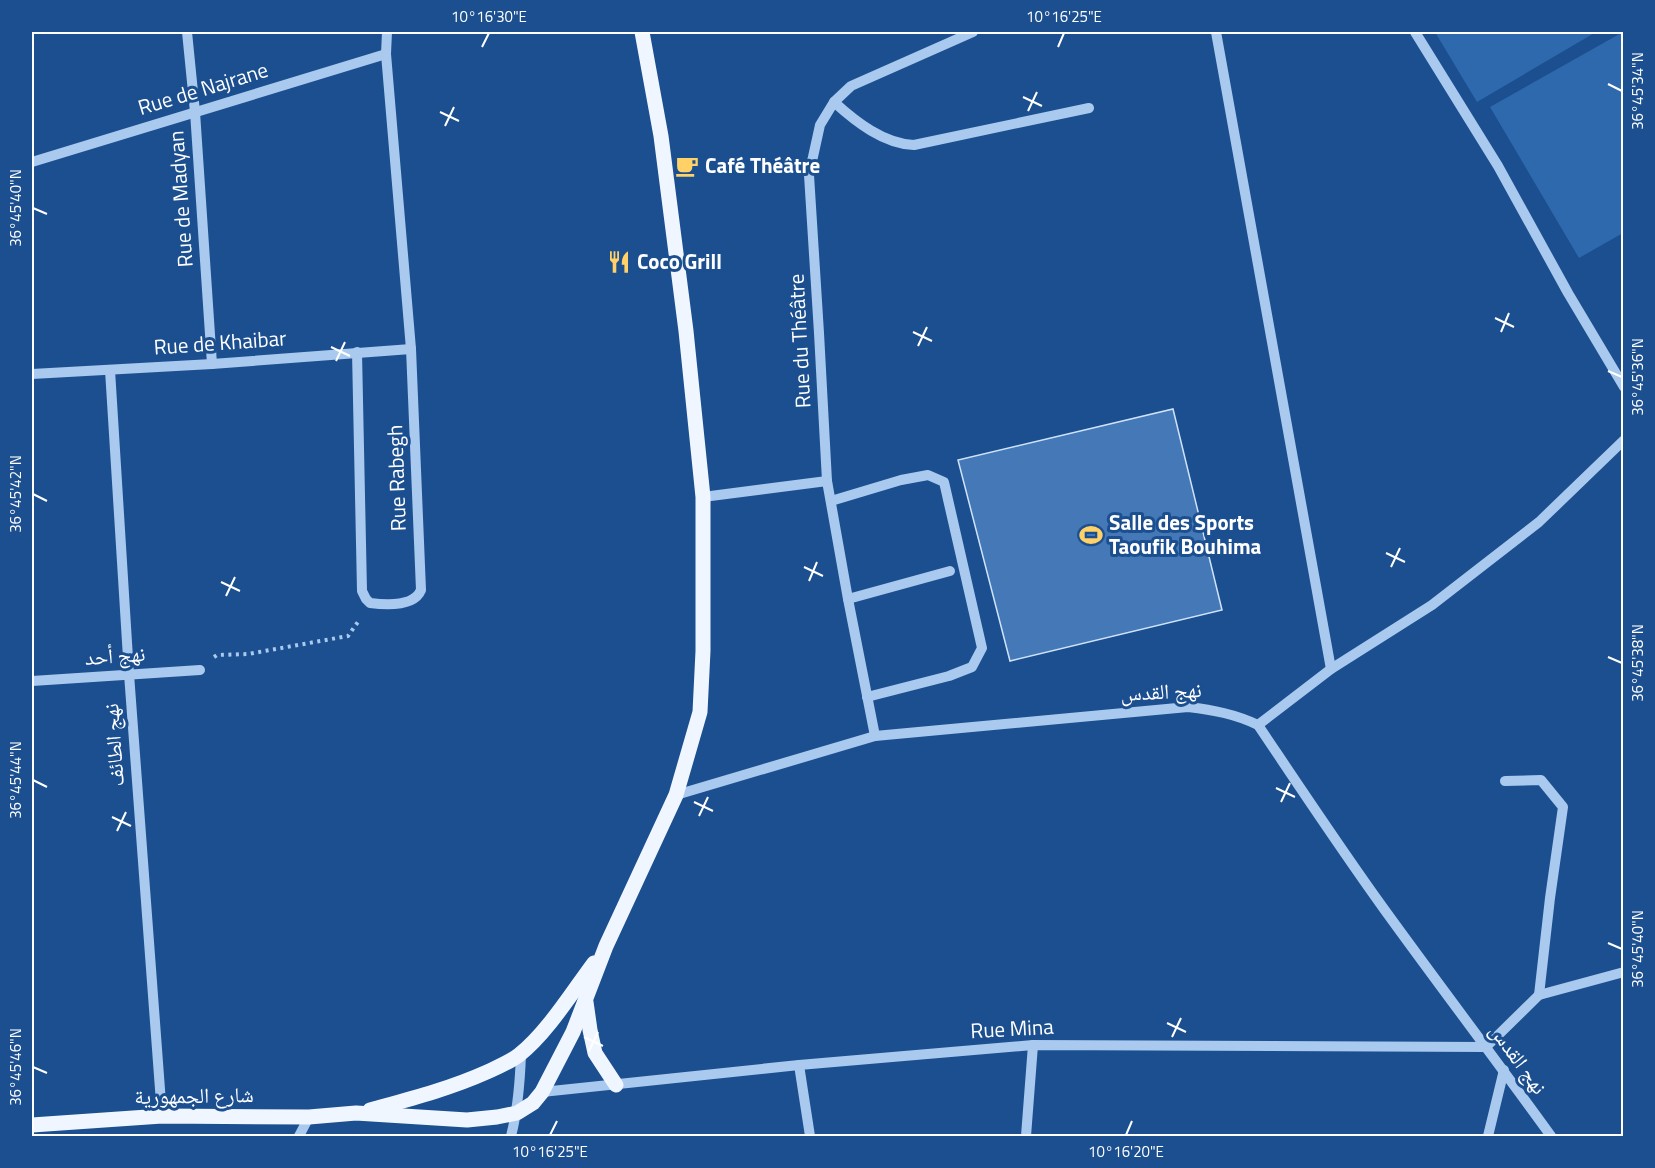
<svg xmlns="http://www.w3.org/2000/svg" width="1655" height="1168" font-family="'Titillium Web','Noto Naskh Arabic',sans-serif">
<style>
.green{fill:#2e69ad}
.building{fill:#4478b7;stroke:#cfe3fa;stroke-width:1.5}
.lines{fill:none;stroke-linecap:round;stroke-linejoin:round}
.path{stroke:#a9c9ee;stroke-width:4;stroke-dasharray:3 4.5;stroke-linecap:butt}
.minor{stroke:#a9c9ee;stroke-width:10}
.major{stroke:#f0f6ff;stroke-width:15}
.ticks{fill:none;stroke:#fff;stroke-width:2}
.labels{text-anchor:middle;stroke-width:6;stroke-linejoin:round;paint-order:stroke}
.street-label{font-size:21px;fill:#fff;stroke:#1b4f8f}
.poi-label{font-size:21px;font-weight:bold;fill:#fff;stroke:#1b4f8f;text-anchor:start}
.neatline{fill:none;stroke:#fff;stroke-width:2}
.ticks-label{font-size:15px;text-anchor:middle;fill:#fff}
</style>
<rect width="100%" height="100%" fill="#1b4f8f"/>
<!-- green -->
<g class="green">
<polygon points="1435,32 1596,32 1477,102"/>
<polygon points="1623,32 1623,233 1579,258 1490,107"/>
</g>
<!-- building -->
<polygon class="building" points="1173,409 1222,610 1010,661 958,460"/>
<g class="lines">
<!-- path -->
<polyline class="path" points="214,657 217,655 248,654 348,636 360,619"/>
<!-- minor -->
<g class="minor">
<polyline points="187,32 195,112 212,364"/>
<polyline points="1216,32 1331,669"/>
<polyline points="1415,32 1498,166 1568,293 1624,387"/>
<path d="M 834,102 C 856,122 884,144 914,145 L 1089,108"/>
<polyline points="32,162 386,54"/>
<path d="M 357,352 L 362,591 L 366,599 L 370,603 C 386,605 414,607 421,590 L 411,349 L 386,54 L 387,32"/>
<polyline points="110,370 129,674 162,1116"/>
<polyline points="32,374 212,364 411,349"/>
<polyline points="703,497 827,481"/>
<polyline points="831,501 901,480 928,475 944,482 982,648 972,667 949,676 867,697"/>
<polyline points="848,599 950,571"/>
<polyline points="32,681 200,670"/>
<polyline points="1258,725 1331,669 1432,605 1539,522 1624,440"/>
<polyline points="875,736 848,599 827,481 819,333 809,175 820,125 834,102 851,86 973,32"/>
<polyline points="1505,781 1541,780 1563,807 1550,898 1539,995"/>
<path d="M 676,795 L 875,736 L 1188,707 C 1213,710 1235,714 1258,725 C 1299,786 1340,848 1384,909 C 1439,985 1496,1060 1551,1136"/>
<polyline points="799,1065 810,1136"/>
<polyline points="542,1092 799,1065 1033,1045 1486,1047 1539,995 1624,972"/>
<polyline points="299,1136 309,1117"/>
<path d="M 511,1136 C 518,1109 520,1083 521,1054"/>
<polyline points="1026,1136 1033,1045"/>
<polyline points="1488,1136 1504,1070"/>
</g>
<!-- major -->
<g class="major">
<polyline points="586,1002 590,1030 595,1053 616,1085"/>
<path d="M 370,1110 C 410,1099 449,1089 487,1072 C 498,1067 510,1062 519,1055 C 547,1033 573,991 594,963"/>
<polyline points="32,1125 162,1116 309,1117 356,1113 467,1120 497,1117 517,1113 533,1103 542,1092 573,1032 606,946 676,795 700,712 703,651 703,497 686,331 661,136 642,32"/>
</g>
</g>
<!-- ticks -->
<path class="ticks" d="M 482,47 L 489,33M 1058,47 L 1064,33M 1608,84 L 1622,91M 1023,97 L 1042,106M 1028,111 L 1037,92M 440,112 L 459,121M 445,126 L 454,107M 33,208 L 47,214M 1495,318 L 1514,327M 913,332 L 932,341M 1501,332 L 1509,313M 918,346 L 927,327M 331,347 L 350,356M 336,361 L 345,342M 1608,371 L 1622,377M 33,494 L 47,501M 1386,553 L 1405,562M 804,567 L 823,576M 1391,567 L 1400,548M 809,581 L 817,562M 221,582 L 240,591M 226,596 L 235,577M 1608,657 L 1622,663M 33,780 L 47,787M 1276,788 L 1295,797M 694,802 L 713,811M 1281,802 L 1290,783M 699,816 L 708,797M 112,817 L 131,826M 117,831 L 126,812M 1608,943 L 1622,949M 1167,1023 L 1186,1032M 584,1037 L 603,1046M 1172,1037 L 1181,1018M 589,1051 L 598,1032M 33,1067 L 47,1073M 550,1135 L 557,1121M 1126,1135 L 1132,1121"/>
<!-- icons -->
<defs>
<g id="cafe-bare" transform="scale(1.8)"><path d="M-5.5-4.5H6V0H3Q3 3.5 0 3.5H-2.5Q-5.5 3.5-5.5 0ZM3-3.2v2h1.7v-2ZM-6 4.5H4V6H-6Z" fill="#ffd166" stroke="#1b4f8f" stroke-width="2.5" paint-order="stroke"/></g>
<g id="restaurant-bare" transform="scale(1.8)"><path d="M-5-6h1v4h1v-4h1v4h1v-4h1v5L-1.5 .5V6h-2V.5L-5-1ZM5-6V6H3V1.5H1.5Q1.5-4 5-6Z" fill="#ffd166" stroke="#1b4f8f" stroke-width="2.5" paint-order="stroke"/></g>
<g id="stadium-bare" transform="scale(1.8)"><path d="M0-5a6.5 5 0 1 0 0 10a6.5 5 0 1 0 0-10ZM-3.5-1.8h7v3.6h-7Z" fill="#ffd166" stroke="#1b4f8f" stroke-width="2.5" paint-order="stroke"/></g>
</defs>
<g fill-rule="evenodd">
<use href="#cafe-bare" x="687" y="166"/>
<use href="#restaurant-bare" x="619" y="262"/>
<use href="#stadium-bare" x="1091" y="535"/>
</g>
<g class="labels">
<!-- street labels -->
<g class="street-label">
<text transform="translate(203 89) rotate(-17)" y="7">Rue de Najrane</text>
<text transform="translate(181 199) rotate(-94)" y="7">Rue de Madyan</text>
<text transform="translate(800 341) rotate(-93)" y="7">Rue du Théâtre</text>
<text transform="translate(220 343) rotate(-4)" y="7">Rue de Khaibar</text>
<text transform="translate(397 478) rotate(-92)" y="7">Rue Rabegh</text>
<text transform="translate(115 656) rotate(-4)" y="7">نهج أحد</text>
<text transform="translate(1161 692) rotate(-3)" y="7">نهج القدس</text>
<text transform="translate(114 745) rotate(-94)" y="7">نهج الطائف</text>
<text transform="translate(1012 1029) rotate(-3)" y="7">Rue Mina</text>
<text transform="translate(1518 1059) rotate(54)" y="7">نهج القدس</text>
<text transform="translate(194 1096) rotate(-1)" y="7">شارع الجمهورية</text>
</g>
<!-- poi labels -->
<g class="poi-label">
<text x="705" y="173">Café Théâtre</text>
<text x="637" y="269">Coco Grill</text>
<text x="1109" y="530">Salle des Sports<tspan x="1109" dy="24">Taoufik Bouhima</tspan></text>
</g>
</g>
<!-- border -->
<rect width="1655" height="1168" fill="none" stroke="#1b4f8f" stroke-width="66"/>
<rect x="33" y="33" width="1589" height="1102" class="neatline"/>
<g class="ticks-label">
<text x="489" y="22">10°16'30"E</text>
<text x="1064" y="22">10°16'25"E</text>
<text transform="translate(1638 91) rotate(-90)" y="5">36°45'34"N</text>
<text transform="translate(16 208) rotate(-90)" y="5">36°45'40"N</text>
<text transform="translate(1638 377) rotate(-90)" y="5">36°45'36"N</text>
<text transform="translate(16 494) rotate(-90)" y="5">36°45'42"N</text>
<text transform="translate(1638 663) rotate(-90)" y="5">36°45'38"N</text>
<text transform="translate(16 780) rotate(-90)" y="5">36°45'44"N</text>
<text transform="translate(1638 949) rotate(-90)" y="5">36°45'40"N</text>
<text transform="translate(16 1067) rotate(-90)" y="5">36°45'46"N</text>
<text x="550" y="1157">10°16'25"E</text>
<text x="1126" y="1157">10°16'20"E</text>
</g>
</svg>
